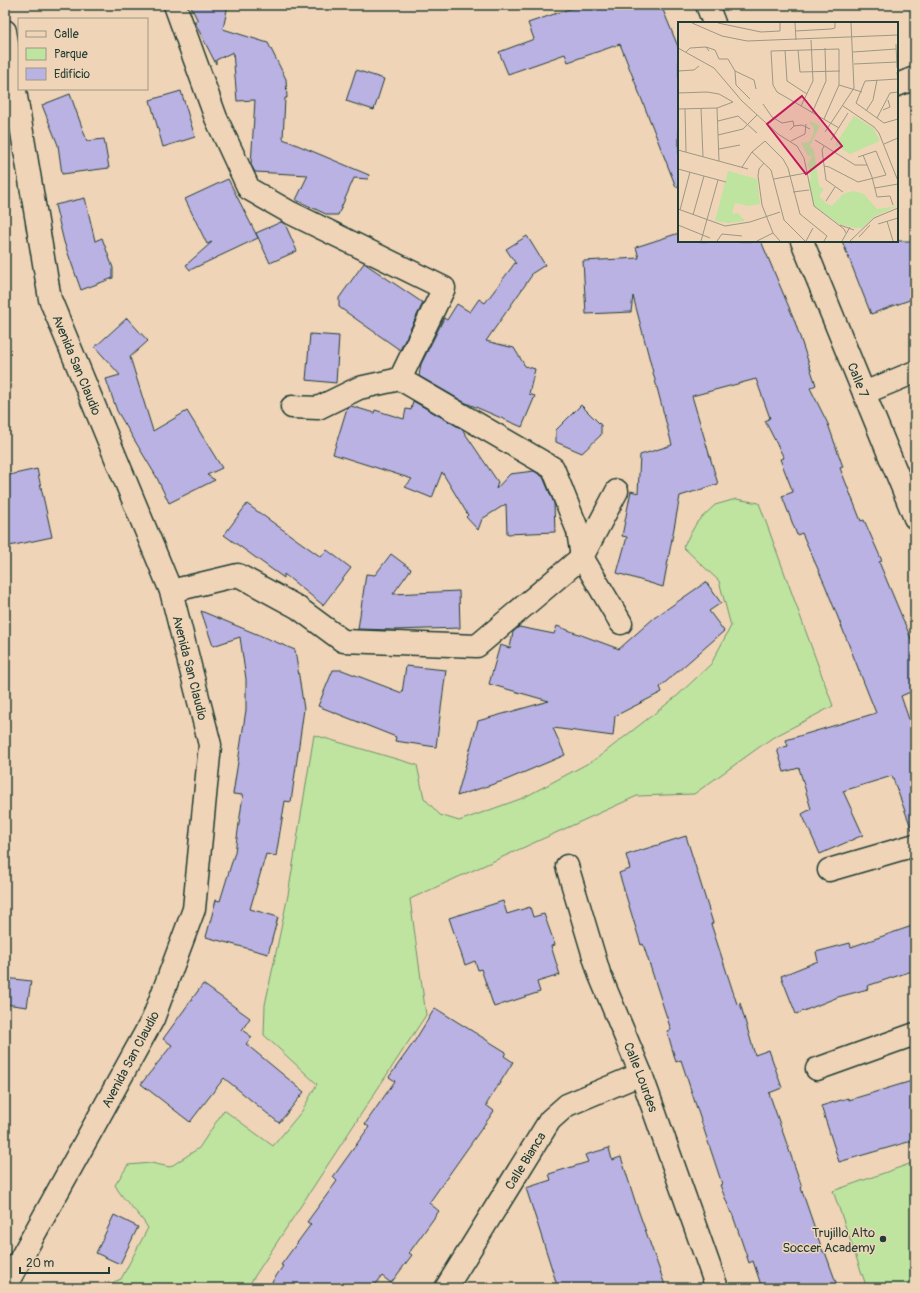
<svg xmlns="http://www.w3.org/2000/svg" width="920" height="1293" font-family="Pangolin,sans-serif">
<style>
.green{fill:#bee4a0;stroke:#6e906a}
.building{fill:#bbb2e4;stroke:#1f3d34}
.lines{fill:none;stroke-linecap:round;stroke-linejoin:round}
.minor-casing{stroke:#1f3d34;stroke-width:25}
.minor{stroke:#f0d4b7;stroke-width:22}
.poi-dot{fill:#1f3d34;stroke:#f0d4b7;stroke-width:1.5}
.labels{text-anchor:middle;stroke-width:3;stroke-linejoin:round;paint-order:stroke}
.street-label{font-size:13px;fill:#1f3d34;stroke:#f0d4b7}
.poi-label{font-size:13px;fill:#1f3d34;stroke:#f0d4b7;text-anchor:end}
.inset-road{fill:none;stroke:#9c9883;stroke-width:1}
.view{fill:#c2185b;fill-opacity:0.15;stroke:#c2185b;stroke-width:2}
.inset-edge{fill:none;stroke:#1f3d34;stroke-width:2}
</style>
<rect width="100%" height="100%" fill="#f0d4b7"/>
<filter id="ink" filterUnits="userSpaceOnUse"><feTurbulence type="fractalNoise" baseFrequency=".025" numOctaves="2"/><feDisplacementMap in="SourceGraphic" scale="8" xChannelSelector="R" yChannelSelector="G"/><feConvolveMatrix kernelMatrix="1 2 1 2 8 2 1 2 1" color-interpolation-filters="sRGB"/></filter>
<g filter="url(#ink)">
<!-- green -->
<g class="green">
<path d="M 736,499 L 759,503 L 833,706 L 772,738 L 694,794 L 637,796 L 410,899 L 426,1015 L 247,1288 L 100,1288 L 121,1279 L 148,1228 C 138,1211 124,1202 115,1185 L 128,1165 L 151,1163 L 170,1167 L 199,1148 L 224,1110 L 273,1146 L 302,1111 L 317,1084 L 264,1035 L 265,1005 L 288,895 L 314,735 L 417,765 L 424,798 L 440,815 L 459,821 L 523,798 L 596,759 L 677,696 L 711,664 L 731,626 L 719,581 L 683,547 L 697,522 L 715,505 Z"/>
<polygon points="915,1162 915,1288 867,1288 833,1191"/>
</g>
<!-- building -->
<g class="building">
<polygon points="190,5 228,5 223,29 268,43 286,79 287,98 285,98 283,139 369,175 368,179 354,178 338,215 328,215 296,200 308,175 255,172 251,165 255,100 237,101 233,52 216,60 216,64 194,21 198,21"/>
<polygon points="581,5 661,5 679,49 679,186 676,187 620,44 568,62 565,54 508,74 499,52 534,39 528,23"/>
<polygon points="356,70 384,79 374,110 346,101"/>
<polygon points="181,91 195,137 163,147 150,100"/>
<polygon points="70,94 87,141 104,139 109,168 62,174 58,145 42,105"/>
<polygon points="228,179 258,238 190,270 186,265 212,242 207,244 185,199"/>
<polygon points="85,198 95,241 102,238 113,268 113,278 81,290 64,242 55,205"/>
<polygon points="281,222 285,224 297,251 270,263 256,233"/>
<polygon points="679,233 679,241 761,241 794,319 816,385 810,388 828,424 843,467 840,468 861,521 864,520 882,561 879,562 915,648 915,690 901,696 915,737 915,830 912,830 892,776 843,791 863,835 820,854 802,814 811,809 799,768 784,772 777,749 788,746 786,740 876,713 825,585 802,533 797,535 782,496 793,492 780,459 784,458 765,421 770,418 756,379 692,396 718,484 680,496 663,587 617,573 627,537 622,536 631,491 638,493 640,455 672,445 633,296 631,312 586,314 583,261 639,258 636,247"/>
<polygon points="527,236 545,265 531,274 532,275 486,341 514,348 525,366 535,369 529,394 535,396 522,427 464,402 419,376 421,364 444,318 447,320 457,304 470,312 479,299 485,303 515,263 516,264 506,249"/>
<polygon points="842,241 915,241 915,298 871,314"/>
<polygon points="364,263 423,303 400,350 339,307 339,298"/>
<polygon points="127,318 148,341 130,357 153,431 187,411 222,468 207,475 215,480 169,503 156,476 117,411 106,379 120,375 95,347"/>
<polygon points="310,334 339,336 336,383 306,380"/>
<polygon points="413,401 462,429 498,482 496,489 510,474 534,471 543,477 554,503 555,532 507,534 506,504 482,519 478,530 466,517 468,515 442,472 432,498 405,487 412,479 333,454 347,408 351,406 374,413 375,410 404,419 406,409 411,410"/>
<polygon points="581,405 601,425 601,435 582,453 556,442 556,430"/>
<polygon points="37,469 52,537 5,547 5,476"/>
<polygon points="247,504 321,557 327,550 351,568 323,605 284,574 284,578 224,535"/>
<polygon points="391,554 411,569 393,594 459,591 460,628 394,630 358,629 366,574 375,575"/>
<polygon points="706,582 721,603 709,611 724,631 660,687 662,692 615,716 613,736 553,728 565,755 506,780 457,796 478,721 549,701 489,684 500,645 510,648 513,632 519,627 554,634 557,626 619,649 654,618"/>
<polygon points="201,611 295,650 304,709 291,802 285,801 276,856 266,854 250,909 278,917 268,954 206,937 216,900 220,901 235,852 243,795 233,794 246,710 246,679 240,637 213,646"/>
<polygon points="406,666 446,670 436,747 395,741 396,737 318,706 333,670 342,670 402,693"/>
<polygon points="686,836 713,923 711,924 737,1004 740,1003 755,1055 769,1050 782,1088 769,1093 802,1187 801,1188 823,1252 825,1252 838,1288 762,1288 753,1261 749,1263 732,1213 731,1213 720,1185 722,1184 681,1060 676,1062 667,1031 671,1030 643,944 641,945 619,873 630,869 626,855"/>
<polygon points="503,901 507,914 530,907 533,917 544,914 555,945 551,946 560,975 537,982 540,992 494,1007 481,969 478,970 475,961 465,965 449,918"/>
<polygon points="915,925 915,970 867,986 868,989 838,997 796,1014 781,976 818,961 816,952 850,943 851,947"/>
<polygon points="5,978 31,981 27,1007 5,1004"/>
<polygon points="203,984 250,1018 242,1030 252,1037 246,1044 304,1092 279,1123 224,1078 190,1122 141,1084 172,1045 163,1039"/>
<polygon points="435,1008 506,1052 504,1056 513,1062 486,1105 494,1111 429,1203 439,1211 409,1253 412,1255 391,1283 382,1276 373,1288 268,1288 283,1266 281,1265 311,1224 307,1222 337,1181 333,1177 369,1127 365,1124 395,1081 389,1077 414,1042"/>
<polygon points="915,1080 915,1140 839,1162 821,1106 848,1098 849,1100"/>
<polygon points="609,1148 612,1160 621,1157 636,1204 666,1288 558,1288 526,1188 551,1180 549,1174 588,1162 585,1155"/>
<polygon points="114,1215 138,1227 120,1264 96,1253"/>
</g>
<g class="lines">
<!-- minor casing -->
<g class="minor-casing">
<g id="minor">
<polyline points="175,5 216,118 249,189 291,213 444,288 400,379"/>
<polyline points="707,5 714,23"/>
<path id="s1" d="M 5,31 L 50,299 L 171,591 L 210,745 L 194,909 L 153,1019 L 5,1287"/>
<polyline points="897,85 915,78"/>
<path id="s2" d="M 802,241 L 915,518"/>
<polyline points="864,393 915,372"/>
<polyline points="292,407 318,408 359,388 400,379 553,468 578,531 582,557 621,623"/>
<polyline points="171,591 238,575 297,607 343,641 477,646 582,557 617,491"/>
<path id="s3" d="M 567,866 L 599,973 L 641,1074 L 717,1288"/>
<polyline points="829,870 915,845"/>
<polyline points="817,1069 915,1034"/>
<path id="s4" d="M 446,1288 L 550,1120 L 567,1105 L 641,1074"/>
</g>
</g>
<!-- minor -->
<use href="#minor" class="minor"/>
</g>
</g>
<!-- markers -->
<circle class="poi-dot" cx="883" cy="1239" r="4"/>
<g class="labels">
<!-- street labels -->
<g class="street-label">
<text dy="5" stroke="none"><textPath href="#s1" startOffset="343">Avenida San Claudio</textPath></text>
<text dy="5" stroke="none"><textPath href="#s2" startOffset="150">Calle 7</textPath></text>
<text dy="5" stroke="none"><textPath href="#s1" startOffset="667">Avenida San Claudio</textPath></text>
<text transform="translate(130 1059) rotate(-62)" y="5">Avenida San Claudio</text>
<text dy="5" stroke="none"><textPath href="#s3" startOffset="224">Calle Lourdes</textPath></text>
<text dy="5" stroke="none"><textPath href="#s4" startOffset="150">Calle Bianca</textPath></text>
</g>
<!-- poi labels -->
<g class="poi-label">
<text x="875" y="1237">Trujillo Alto<tspan x="875" dy="15">Soccer Academy</tspan></text>
</g>
</g>
<!-- overview -->
<g transform="translate(678 22)">
<rect width="220" height="220" fill="#f0d4b7"/>
<path d="M 176,94 L 195,106 L 202,119 L 172,132 L 157,123 ZM 132,99 L 142,104 L 132,124 L 136,128 L 141,164 L 146,167 L 141,174 L 148,181 L 154,184 L 165,172 L 175,169 L 186,172 L 199,187 L 220,184 L 197,194 L 184,206 L 177,206 L 161,202 L 136,184 L 130,159 L 133,157 L 132,147 L 129,143 L 134,134 L 130,134 L 123,121 L 131,120 L 135,113 L 136,106 L 132,102 ZM 50,149 L 79,157 L 82,182 L 70,184 L 57,181 L 54,192 L 60,191 L 67,199 L 51,201 L 37,199 Z" fill="#bee4a0"/>
<path class="inset-road" d="M 14,1 L 44,14 L 69,19 L 220,13M 40,1 L 83,10 L 102,9 L 102,1M 117,1 L 118,18M 117,9 L 153,7 L 157,6 L 157,1M 218,22 L 219,46M 28,25 L 37,28 L 41,37 L 50,37 L 57,49 L 76,58 L 78,67M 0,26 L 36,46 L 64,79 L 100,112 L 119,124 L 126,136 L 136,184 L 166,207 L 168,211M 107,28 L 109,59 L 129,72M 120,28 L 122,50 L 162,49M 8,30 L 12,26 L 28,25 L 31,29M 175,30 L 218,27M 176,42 L 219,40M 0,49 L 16,48 L 21,44M 57,49 L 58,63 L 72,77M 219,50 L 220,62M 220,57 L 187,59 L 178,81 L 206,101 L 220,97M 161,63 L 184,70M 0,71 L 29,70 L 41,72 L 55,80 L 39,86 L 0,87M 85,82 L 94,95 L 104,101 L 115,99 L 116,104M 123,84 L 135,59 L 133,18M 165,84 L 196,105 L 201,111 L 220,159M 23,86 L 25,135M 39,86 L 41,139M 7,87 L 8,130M 205,88 L 212,85 L 210,78M 188,89 L 195,78 L 199,58M 134,91 L 148,59 L 147,26M 199,96 L 212,71 L 220,70M 146,97 L 161,63 L 161,27 L 93,29 L 95,63 L 99,70 L 161,106M 40,99 L 60,94 L 79,111M 112,108 L 116,104 L 124,103 L 132,107M 147,110 L 176,66 L 173,1M 40,113 L 65,107 L 79,93M 137,118 L 177,143 L 189,143M 153,118 L 170,91M 113,119 L 127,112 L 128,102M 206,122 L 220,116M 146,124 L 144,128 L 148,158 L 165,170M 41,127 L 62,123M 0,128 L 70,147M 74,130 L 93,148 L 106,198 L 127,219M 185,133 L 194,155 L 199,175 L 212,174 L 215,183M 86,141 L 81,147 L 80,154 L 84,183 L 95,211 L 102,219M 146,144 L 151,145 L 180,160 L 208,153 L 198,129 L 180,135M 64,145 L 74,130 L 87,119 L 105,137 L 110,146 L 122,192 L 149,214 L 146,219M 0,147 L 48,160M 96,157 L 128,151M 197,166 L 220,162M 115,170 L 131,168M 148,179 L 157,165M 0,187 L 47,204 L 72,200 L 102,190M 2,188 L 12,150M 15,193 L 26,154M 209,199 L 215,219M 200,202 L 220,196M 0,203 L 32,216M 162,203 L 176,208M 181,215 L 192,203M 23,219 L 40,158M 39,219 L 44,212 L 64,214M 79,219 L 95,211M 128,219 L 135,206M 164,219 L 172,205M 172,219 L 196,196 L 220,186"/>
<path class="view" d="M 124,74 L 164,124 L 128,152 L 89,102 Z"/>
<rect width="220" height="220" class="inset-edge"/>
</g>
<!-- margin -->
<rect width="920" height="1293" fill="none" stroke="#f0d4b7" stroke-width="20"/>
<rect x="10" y="10" width="900" height="1273" fill="none" stroke="#1f3d34" stroke-width="1.5" filter="url(#ink)"/>
<!-- legend -->
<rect x="18" y="18" width="130" height="72" fill="#f0d4b7" stroke="#9c9883"/>
<rect x="26" y="31" width="20" height="6" fill="#f0d4b7" stroke="#9c9883"/>
<text x="54" y="38" font-size="12" fill="#1f3d34">Calle</text>
<rect x="26" y="48" width="20" height="12" fill="#bee4a0" stroke="#9c9883"/>
<text x="54" y="58" font-size="12" fill="#1f3d34">Parque</text>
<rect x="26" y="68" width="20" height="12" fill="#bbb2e4" stroke="#9c9883"/>
<text x="54" y="78" font-size="12" fill="#1f3d34">Edificio</text>
<!-- scale -->
<path d="M20 1267v6h89v-6" fill="none" stroke="#1f3d34" stroke-width="2"/>
<text x="26" y="1267" font-size="12" fill="#1f3d34" stroke="#f0d4b7" stroke-width="3" paint-order="stroke">20 m</text>
</svg>
